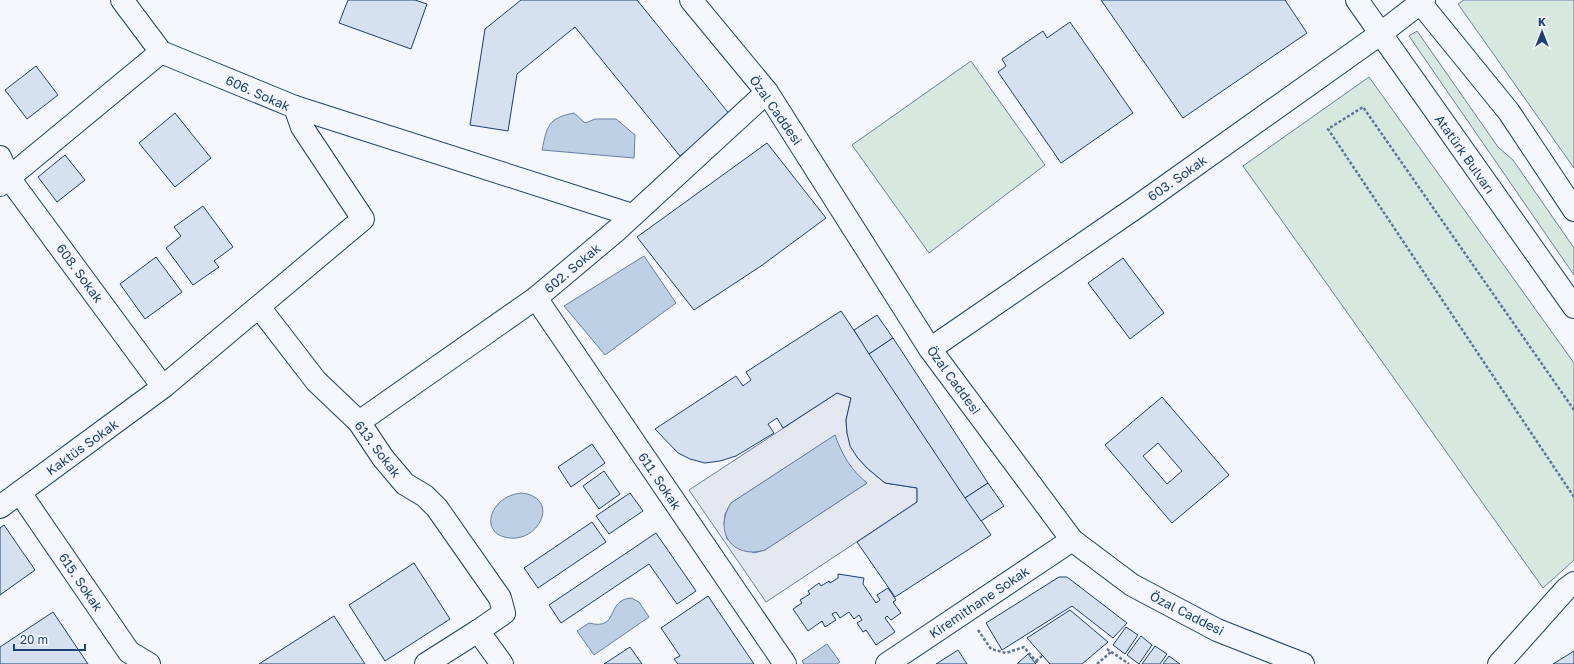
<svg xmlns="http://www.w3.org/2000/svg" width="1574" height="664" font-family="'Golos Text',sans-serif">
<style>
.green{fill:#d7e8df;stroke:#687fa3}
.parking{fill:#e3e8f0;stroke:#687fa3;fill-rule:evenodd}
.water{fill:#bed0e5;stroke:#687fa3}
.building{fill:#d5e0f0;stroke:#1d3f73;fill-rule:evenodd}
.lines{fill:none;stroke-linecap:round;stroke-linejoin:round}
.minor-casing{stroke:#1d3f73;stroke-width:24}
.major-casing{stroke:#1d3f73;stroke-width:24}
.path{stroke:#5e769c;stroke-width:2.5;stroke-dasharray:3 2;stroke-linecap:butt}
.minor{stroke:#f4f7fb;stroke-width:22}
.major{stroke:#f4f7fb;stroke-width:22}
.labels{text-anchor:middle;stroke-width:3;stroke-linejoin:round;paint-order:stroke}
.street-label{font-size:13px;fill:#1d3f73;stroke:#f4f7fb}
</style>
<rect width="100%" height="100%" fill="#f4f7fb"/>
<!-- green -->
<g class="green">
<polygon points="1464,0 1574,0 1574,168 1458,4"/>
<polygon points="1417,31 1498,147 1513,160 1574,248 1574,275 1409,36"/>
<polygon points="971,61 1045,165 929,253 852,145"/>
<polygon points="1369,77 1574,363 1574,560 1543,588 1243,166"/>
</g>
<!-- parking -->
<path class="parking" d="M 837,393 L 851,398 L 846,420 L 847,433 L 857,457 L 867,468 L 885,483 L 917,488 L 917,502 L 766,602 L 689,490 ZM 834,436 L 847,462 L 855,474 L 867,483 L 765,550 L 754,553 L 727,539 L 724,523 L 725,514 L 731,503 Z"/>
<!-- water -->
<g class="water">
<path d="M 574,113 L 585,123 L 595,119 L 616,119 L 635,135 L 634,158 L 542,150 C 547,126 548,118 574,113 Z"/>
<polygon points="644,256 676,303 605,355 564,306"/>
<path d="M 835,435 C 842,455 851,470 867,483 L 765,550 C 732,560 713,531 731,503 Z"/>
<path d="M 522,493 C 560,498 540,541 510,538 C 477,535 490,495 522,493 Z"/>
<path d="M 631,598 L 639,602 L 649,617 L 594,655 L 577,631 L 589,623 C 620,631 605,600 631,598 Z"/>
<polygon points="827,644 840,662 837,664 804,664 802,661"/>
</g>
<!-- building -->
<g class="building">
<polygon points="348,0 415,0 427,4 411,49 339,23"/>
<polygon points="521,0 637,0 731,116 680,156 575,27 517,74 508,131 470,125 485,29"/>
<polygon points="1101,0 1285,0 1307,33 1183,118"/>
<polygon points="1070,22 1133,113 1061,163 998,72 1006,66 1002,59 1043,31 1047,38"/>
<polygon points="36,66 58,95 27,119 5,90"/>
<polygon points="175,113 211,158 175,187 139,143"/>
<polygon points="767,143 826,218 761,266 694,310 637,237"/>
<polygon points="65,155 85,180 57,202 38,177"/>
<polygon points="203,206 233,247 214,261 219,267 193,285 166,248 181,236 174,227"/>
<polygon points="156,257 182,292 145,319 120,284"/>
<polygon points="1123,258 1164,313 1130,339 1088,283"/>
<polygon points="841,311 991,535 895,597 857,542 917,502 917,488 885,483 867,468 857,457 850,446 847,433 846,420 851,398 837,393 783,428 777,418 768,424 774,433 736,456 720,461 705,463 690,459 678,453 655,429 736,376 743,386 751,380 746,372"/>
<polygon points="877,315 893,338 869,354 854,330"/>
<polygon points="893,338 988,483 965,498 869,354"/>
<path d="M 1162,397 L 1229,475 L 1172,523 L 1105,445 ZM 1158,443 L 1182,471 L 1167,484 L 1143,456 Z"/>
<polygon points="592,444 605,463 571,487 558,467"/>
<polygon points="604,471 620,494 599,509 583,486"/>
<polygon points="988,483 1004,506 981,521 965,498"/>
<polygon points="630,493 643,511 609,534 596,516"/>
<polygon points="592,522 606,542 538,588 524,568"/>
<polygon points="4,525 35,570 0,595 0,528"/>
<polygon points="656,533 696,591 677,604 649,564 561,623 549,605"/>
<polygon points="414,563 450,619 385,661 349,605"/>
<polygon points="838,574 864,578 863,584 876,603 880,600 877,595 888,588 896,600 893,602 901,613 891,620 887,616 885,618 895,632 876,645 866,630 863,632 857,623 862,620 859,615 854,619 849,612 840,618 836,612 832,614 836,620 825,627 822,621 808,631 793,609 802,603 800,600 810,594 808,591 819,583 821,586 829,581 830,583 838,578"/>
<polygon points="1059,577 1067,577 1127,623 1113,638 1072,606 1002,650 986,623"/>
<polygon points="708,596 754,664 678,664 674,659 680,656 661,628"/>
<polygon points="1070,610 1108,642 1082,664 1050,664 1027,638"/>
<polygon points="53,612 88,664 0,664 0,647"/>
<polygon points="334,616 365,664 259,664"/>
<polygon points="1126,627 1138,635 1125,654 1113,645"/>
<polygon points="1141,636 1152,645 1139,664 1127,655"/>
<polygon points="1155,646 1167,654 1160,664 1142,664"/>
<polygon points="630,647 642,664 604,664"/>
<polygon points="958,650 967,664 936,664"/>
<polygon points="1574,651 1574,664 1553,664"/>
<polygon points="1028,654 1036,664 1017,664"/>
<polygon points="1169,656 1180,664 1163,664"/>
</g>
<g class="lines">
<!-- minor casing -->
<g class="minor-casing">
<g id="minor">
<polyline points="691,0 767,92 930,349 1072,540 1132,585 1217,630 1303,664"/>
<polyline points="295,107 632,215"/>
<polyline points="0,157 9,178 163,387"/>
<polyline points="0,185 161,52"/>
<polyline points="536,298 785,664"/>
<polyline points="259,307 316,381 359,422 383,458 405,484 425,496 437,508 500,598 504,613 478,631 502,664"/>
<polyline points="930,349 1138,206 1380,34 1424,0"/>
<polyline points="359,422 536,298 617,230 767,92"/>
<polyline points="20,493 129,652 149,664"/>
<polyline points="0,507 163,387 363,219 302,127 295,107 161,52 122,0"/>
<polyline points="426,664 478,631"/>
<polyline points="887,664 1072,540"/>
<polyline points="1499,664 1566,589 1574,583"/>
</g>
</g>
<!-- major casing -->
<g class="major-casing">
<g id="major">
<polyline points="1357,0 1574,307"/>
<polyline points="1418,0 1509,112 1574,210"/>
</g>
</g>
<!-- path -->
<g class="path">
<polyline points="1574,410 1363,107 1328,129 1574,497"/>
<polyline points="978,630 991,649 1006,653 1024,647 1038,664"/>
<polyline points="1107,649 1129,664"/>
<polyline points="1036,661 1042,656"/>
<polyline points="1097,664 1111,652"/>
</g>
<!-- minor -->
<use href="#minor" class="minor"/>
<!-- major -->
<use href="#major" class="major"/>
</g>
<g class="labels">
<!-- street labels -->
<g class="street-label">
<text transform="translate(258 93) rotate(24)" y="5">606. Sokak</text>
<text transform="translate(776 110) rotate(55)" y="5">Özal Caddesi</text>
<text transform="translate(1465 154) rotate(55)" y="5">Atatürk Bulvarı</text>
<text transform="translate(1177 178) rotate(-35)" y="5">603. Sokak</text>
<text transform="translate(572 268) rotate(-40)" y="5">602. Sokak</text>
<text transform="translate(80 273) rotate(54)" y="5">608. Sokak</text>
<text transform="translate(954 380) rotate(54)" y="5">Özal Caddesi</text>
<text transform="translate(82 447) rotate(-36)" y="5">Kaktüs Sokak</text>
<text transform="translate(378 449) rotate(53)" y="5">613. Sokak</text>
<text transform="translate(660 481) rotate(56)" y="5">611. Sokak</text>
<text transform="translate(81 582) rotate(56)" y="5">615. Sokak</text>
<text transform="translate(979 602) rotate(-34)" y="5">Kiremithane Sokak</text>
<text transform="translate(1187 613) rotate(27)" y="5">Özal Caddesi</text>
</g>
</g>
<!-- north arrow -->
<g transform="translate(1542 32)" stroke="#f4f7fb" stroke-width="3" paint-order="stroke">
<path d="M0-3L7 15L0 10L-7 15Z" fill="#1d3f73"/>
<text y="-6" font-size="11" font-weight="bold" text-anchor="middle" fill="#1d3f73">K</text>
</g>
<!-- scale -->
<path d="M14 644v6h71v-6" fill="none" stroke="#1d3f73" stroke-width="2"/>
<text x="20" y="644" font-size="12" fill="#1d3f73" stroke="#f4f7fb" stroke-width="3" paint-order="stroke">20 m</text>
</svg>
